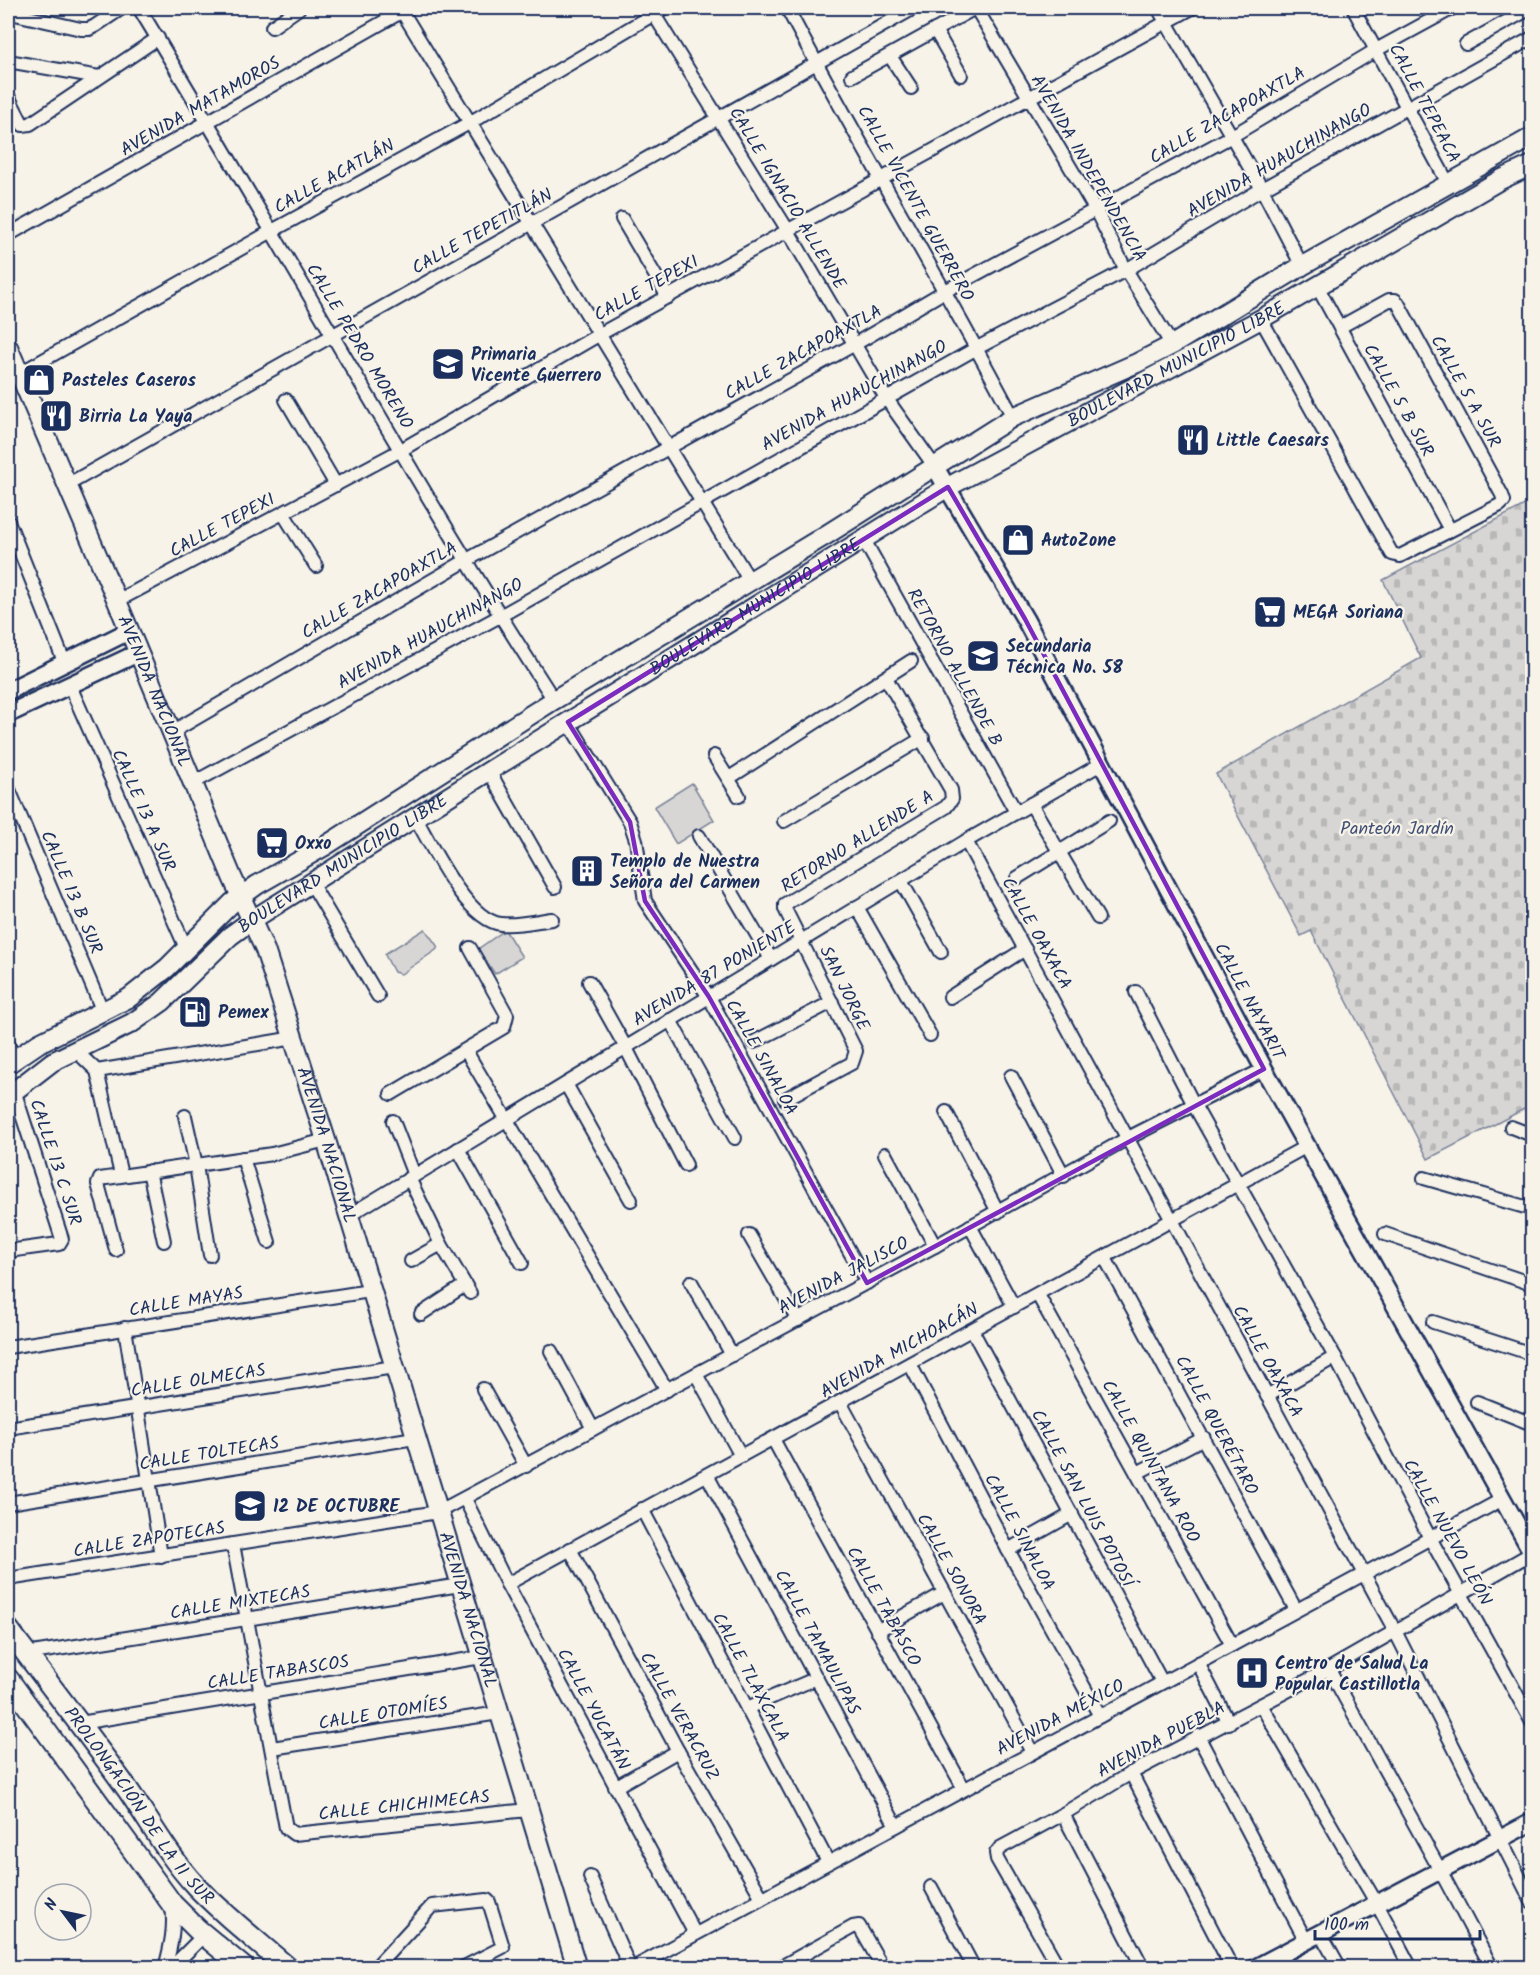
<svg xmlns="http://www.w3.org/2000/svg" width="1540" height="1975" font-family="Kalam,sans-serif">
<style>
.cemetery{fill:url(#cemetery-stones);stroke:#798299;stroke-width:1.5}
.park{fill:#d7d6d4;stroke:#798299;stroke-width:1.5}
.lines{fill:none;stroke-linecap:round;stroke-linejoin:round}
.minor-casing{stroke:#1b2f5e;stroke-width:16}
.tertiary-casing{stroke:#1b2f5e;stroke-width:21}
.secondary-casing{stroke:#1b2f5e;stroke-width:22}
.primary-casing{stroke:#1b2f5e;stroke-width:24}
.minor{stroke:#f7f3e8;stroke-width:12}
.tertiary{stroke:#f7f3e8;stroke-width:16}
.secondary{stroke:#f7f3e8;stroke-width:18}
.primary{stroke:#f7f3e8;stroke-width:20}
.marked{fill:none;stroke:#7b2cbf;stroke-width:4.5;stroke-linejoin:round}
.labels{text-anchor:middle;stroke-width:4.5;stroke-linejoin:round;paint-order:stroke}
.street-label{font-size:18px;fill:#1b2f5e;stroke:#f7f3e8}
.poi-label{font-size:18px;font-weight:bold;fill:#1b2f5e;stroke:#f7f3e8;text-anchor:start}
.park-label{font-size:18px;fill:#415076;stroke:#f7f3e8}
</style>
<defs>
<pattern id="cemetery-stones" width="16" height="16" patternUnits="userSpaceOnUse" patternTransform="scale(1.5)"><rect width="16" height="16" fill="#d7d6d4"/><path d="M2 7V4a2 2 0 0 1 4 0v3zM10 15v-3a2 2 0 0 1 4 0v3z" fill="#b8b8b8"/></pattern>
</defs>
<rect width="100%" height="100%" fill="#f7f3e8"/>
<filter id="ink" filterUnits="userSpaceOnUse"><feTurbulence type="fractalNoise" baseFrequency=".0167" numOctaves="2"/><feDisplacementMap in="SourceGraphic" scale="12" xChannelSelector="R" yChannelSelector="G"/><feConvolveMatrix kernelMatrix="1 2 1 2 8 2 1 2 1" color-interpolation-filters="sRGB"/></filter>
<g filter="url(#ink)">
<!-- cemetery -->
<polygon class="cemetery" points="1532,501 1532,1105 1428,1159 1311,931 1301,936 1216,774 1421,658 1383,580"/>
<!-- park -->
<g class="park">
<polygon points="692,783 714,820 676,844 654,807"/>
<polygon points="425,929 438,947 436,950 401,974 394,972 385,955 386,953"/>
<polygon points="505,930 522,957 495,974 478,949"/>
</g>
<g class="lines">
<!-- minor casing -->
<g class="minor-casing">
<g id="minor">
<path d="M 139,8 C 279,238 408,474 554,700"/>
<polyline points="400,8 750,581"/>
<polyline points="650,8 787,229 886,398 935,467"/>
<path d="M 787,8 C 859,146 941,279 1013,417"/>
<polyline points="976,8 1095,209 1126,270 1172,345"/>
<polyline points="1158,8 1262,189 1302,266"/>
<polyline points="1353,8 1449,185"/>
<polyline points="15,14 81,29 89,29 95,26 122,8"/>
<polyline points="272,27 299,8"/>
<polyline points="935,30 961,75"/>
<polyline points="1466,44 1531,8"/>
<polyline points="890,56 911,88"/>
<polyline points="8,61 99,77"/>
<polyline points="852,76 975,8"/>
<polyline points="8,96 23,125 30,124 158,38"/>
<polyline points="622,219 668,297"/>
<polyline points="8,235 408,8"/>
<polyline points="1317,286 1450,530"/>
<polyline points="1261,319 1392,554 1400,556 1500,505 1504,501 1502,495 1398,303 1395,300 1389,300 1340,327"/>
<polyline points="8,380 272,231 471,122 664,8"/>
<polyline points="286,400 336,485"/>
<polyline points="67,485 914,8"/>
<polyline points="283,513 316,566"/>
<polyline points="8,521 65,664"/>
<polyline points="864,540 1016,812"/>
<polyline points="117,601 401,450 600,334 1192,8"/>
<polyline points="70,686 186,948"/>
<polyline points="568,722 630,822 636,840 645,901 709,997 867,1283"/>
<polyline points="172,732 467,560 855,344 945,291 1232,136 1376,50 1453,8"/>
<polyline points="714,756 739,796"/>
<polyline points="489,771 555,887"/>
<polyline points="729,778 911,661"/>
<polyline points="193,783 500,616 977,348 1126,270 1262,189 1532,38"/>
<polyline points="8,787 103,1012"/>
<polyline points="1031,804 1098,918"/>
<path d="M 415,817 C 432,846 466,920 501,924 C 517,926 536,921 552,919"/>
<polyline points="784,821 923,738"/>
<polyline points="699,836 771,959"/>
<polyline points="966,841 1395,1631 1532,1902"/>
<polyline points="1017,878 1109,821"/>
<polyline points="901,881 941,952"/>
<polyline points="311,883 378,996"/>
<polyline points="857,907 930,1035"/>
<polyline points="589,982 626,1048 686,1165"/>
<polyline points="1136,992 1194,1105 1335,1357 1430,1538 1532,1722"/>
<polyline points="950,997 1025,949"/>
<polyline points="670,1020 735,1138"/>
<polyline points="754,1042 832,1002"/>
<polyline points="8,1043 14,1059"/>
<polyline points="75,1050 97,1071 121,1175"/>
<polyline points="466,1051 667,1390"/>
<polyline points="97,1071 294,1038"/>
<polyline points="1011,1076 1064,1176"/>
<polyline points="566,1084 631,1200"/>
<polyline points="391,1094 504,1027 507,1015 470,948"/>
<polyline points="785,1099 852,1063 856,1051 785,909 785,904 946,807 952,799 951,790 886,678"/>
<polyline points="946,1112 998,1212"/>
<polyline points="185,1116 196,1165 210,1255"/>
<polyline points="393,1121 414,1175"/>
<polyline points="1511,1127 1532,1135"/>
<polyline points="458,1149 522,1263"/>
<polyline points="885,1154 935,1246"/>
<polyline points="243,1158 269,1242"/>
<polyline points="149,1171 164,1241"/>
<polyline points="409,1178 441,1244 470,1293"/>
<polyline points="1424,1178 1532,1209"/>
<polyline points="348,1216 966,841 1101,764"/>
<polyline points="970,1226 1014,1307"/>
<polyline points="1385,1234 1532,1284"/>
<polyline points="749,1235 798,1320"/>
<polyline points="116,1250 98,1184 100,1179 272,1154 326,1140"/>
<polyline points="8,1251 59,1244 62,1239 14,1090"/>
<polyline points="1105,1258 1296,1610"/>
<polyline points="411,1261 441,1244"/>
<polyline points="691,1282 732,1355"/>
<polyline points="1038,1295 1232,1645"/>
<polyline points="421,1314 465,1285"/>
<polyline points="1433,1322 1532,1354"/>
<polyline points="125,1328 161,1556"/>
<polyline points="972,1330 1162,1682"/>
<polyline points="8,1347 370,1291"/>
<polyline points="551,1351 593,1429"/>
<polyline points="910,1364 1008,1550 1100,1716"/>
<polyline points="696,1374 741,1456"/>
<polyline points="483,1389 526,1466"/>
<polyline points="1267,1396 1335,1357"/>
<polyline points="840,1402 1032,1752"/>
<polyline points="1477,1402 1532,1424"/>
<polyline points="8,1428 394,1367"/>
<polyline points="773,1439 964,1789"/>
<polyline points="1137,1473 1204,1438"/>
<polyline points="707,1475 896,1826"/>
<polyline points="465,1499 507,1584 695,1934"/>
<polyline points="8,1503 415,1438"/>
<polyline points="642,1509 828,1862"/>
<polyline points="233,1544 286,1828 294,1834 528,1810"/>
<polyline points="570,1549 678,1751 762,1898"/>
<polyline points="1008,1550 1072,1514"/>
<polyline points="8,1579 438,1512 935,1246 1128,1138 1264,1069"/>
<polyline points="507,1584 1307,1146"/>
<polyline points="877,1631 944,1593"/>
<polyline points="26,1654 460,1585"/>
<polyline points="1198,1663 1229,1723"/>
<polyline points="1329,1669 1440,1870 1492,1968"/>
<polyline points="1261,1705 1377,1904 1411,1968"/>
<polyline points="747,1708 817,1678"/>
<polyline points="80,1723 482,1657"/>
<polyline points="1198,1736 1306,1941"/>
<polyline points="272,1748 499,1713"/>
<polyline points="1131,1773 1232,1968"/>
<polyline points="615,1787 678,1751"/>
<polyline points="1063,1814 1143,1968"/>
<polyline points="590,1877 630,1968"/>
<polyline points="931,1887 974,1968"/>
<polyline points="1321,1934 1340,1968"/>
<path d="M 165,1968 C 171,1946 175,1928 172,1905"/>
<polyline points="171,1968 204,1935"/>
<polyline points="375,1968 432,1906 487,1900 489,1902 503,1947 462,1968"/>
<polyline points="633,1968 1503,1499"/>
<polyline points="779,1968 853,1927 859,1926 883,1968"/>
<polyline points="1059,1968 997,1859 996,1853 1000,1848 1063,1814 1131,1773 1329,1669 1532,1553"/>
</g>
</g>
<!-- tertiary casing -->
<g class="tertiary-casing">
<g id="tertiary">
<polyline points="935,467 1025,619 1264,1069 1532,1552"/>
<polyline points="8,691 129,631"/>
<polyline points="8,714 138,653"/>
<polyline points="1255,1968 1532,1822"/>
</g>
</g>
<!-- secondary casing -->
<g class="secondary-casing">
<g id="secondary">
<path id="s1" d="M 8,347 L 117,601 L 232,877 L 265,950 L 326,1140 L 577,1968"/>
<polyline points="8,1064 39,1043 129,998 167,968 232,903 257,885 325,846 554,700 826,535 1013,417 1137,363 1172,345 1302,266 1532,137"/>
<path id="s2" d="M 8,1096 L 52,1062 L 132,1023 L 162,1002 L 230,936 L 252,920 L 489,771 L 948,487 L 1261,319 L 1500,180 L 1532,165"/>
</g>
</g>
<!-- primary casing -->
<g class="primary-casing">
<g id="primary">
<path id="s3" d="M 8,1629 C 48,1683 89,1735 128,1790 C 150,1822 169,1857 196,1886 C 225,1916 257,1941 288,1968"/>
<polyline points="8,1679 172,1904 197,1929 244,1968"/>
</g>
</g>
<!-- minor -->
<use href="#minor" class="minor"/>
<!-- tertiary -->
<use href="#tertiary" class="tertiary"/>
<!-- secondary -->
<use href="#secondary" class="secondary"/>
<!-- primary -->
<use href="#primary" class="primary"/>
</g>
</g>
<!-- marked area -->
<path class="marked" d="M 948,487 L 1025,619 L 1264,1069 L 867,1283 L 709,997 L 645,901 L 630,822 L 568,722 Z"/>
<!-- icons -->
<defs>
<g id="school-square" transform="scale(1.725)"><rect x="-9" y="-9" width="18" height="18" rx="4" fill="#1b2f5e" stroke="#f7f3e8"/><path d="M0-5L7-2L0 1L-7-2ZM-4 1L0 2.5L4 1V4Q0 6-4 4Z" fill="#fff"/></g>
<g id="shop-square" transform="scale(1.725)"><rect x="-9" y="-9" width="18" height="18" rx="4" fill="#1b2f5e" stroke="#f7f3e8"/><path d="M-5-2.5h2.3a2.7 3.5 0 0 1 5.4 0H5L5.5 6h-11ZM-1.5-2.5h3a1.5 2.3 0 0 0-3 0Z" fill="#fff"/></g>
<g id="restaurant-square" transform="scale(1.725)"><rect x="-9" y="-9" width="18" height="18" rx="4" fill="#1b2f5e" stroke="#f7f3e8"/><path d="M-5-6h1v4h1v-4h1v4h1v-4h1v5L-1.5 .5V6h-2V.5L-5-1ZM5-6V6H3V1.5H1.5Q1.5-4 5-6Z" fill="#fff"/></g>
<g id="supermarket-square" transform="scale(1.725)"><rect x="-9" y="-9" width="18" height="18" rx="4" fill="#1b2f5e" stroke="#f7f3e8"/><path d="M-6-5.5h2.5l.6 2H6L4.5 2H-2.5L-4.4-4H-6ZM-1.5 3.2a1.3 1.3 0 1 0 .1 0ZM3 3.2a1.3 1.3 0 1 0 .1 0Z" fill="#fff"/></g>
<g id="building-square" transform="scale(1.725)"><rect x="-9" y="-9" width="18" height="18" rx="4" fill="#1b2f5e" stroke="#f7f3e8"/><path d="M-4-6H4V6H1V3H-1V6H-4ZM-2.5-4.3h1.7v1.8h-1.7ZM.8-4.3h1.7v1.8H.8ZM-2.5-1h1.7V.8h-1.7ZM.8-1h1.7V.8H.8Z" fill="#fff"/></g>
<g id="fuel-square" transform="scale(1.725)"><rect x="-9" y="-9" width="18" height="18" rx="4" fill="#1b2f5e" stroke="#f7f3e8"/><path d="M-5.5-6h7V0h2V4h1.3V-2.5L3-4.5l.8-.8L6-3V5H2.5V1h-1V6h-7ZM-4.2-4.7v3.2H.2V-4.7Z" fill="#fff"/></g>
<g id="hospital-square" transform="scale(1.725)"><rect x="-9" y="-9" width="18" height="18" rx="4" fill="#1b2f5e" stroke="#f7f3e8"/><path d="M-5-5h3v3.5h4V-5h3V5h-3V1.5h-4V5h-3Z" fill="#fff"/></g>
</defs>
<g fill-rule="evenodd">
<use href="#school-square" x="448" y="364"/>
<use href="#shop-square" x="39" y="380"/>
<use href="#restaurant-square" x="56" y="416"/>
<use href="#restaurant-square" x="1193" y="440"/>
<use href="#shop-square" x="1018" y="540"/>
<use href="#supermarket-square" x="1270" y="612"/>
<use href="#school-square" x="983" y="656"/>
<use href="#supermarket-square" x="272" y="843"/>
<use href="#building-square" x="587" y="871"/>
<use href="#fuel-square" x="195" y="1012"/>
<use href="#school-square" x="250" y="1506"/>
<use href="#hospital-square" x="1252" y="1673"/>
</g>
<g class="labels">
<!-- street labels -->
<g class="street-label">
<text transform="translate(1425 103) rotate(62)" y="6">CALLE TEPEACA</text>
<text transform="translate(200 106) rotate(-30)" y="6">AVENIDA MATAMOROS</text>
<text transform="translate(1227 115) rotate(-30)" y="6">CALLE ZACAPOAXTLA</text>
<text transform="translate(1279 160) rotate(-30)" y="6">AVENIDA HUAUCHINANGO</text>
<text transform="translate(1089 168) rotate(60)" y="6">AVENIDA INDEPENDENCIA</text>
<text transform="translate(334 176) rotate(-29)" y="6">CALLE ACATLÁN</text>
<text transform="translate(788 198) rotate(59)" y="6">CALLE IGNACIO ALLENDE</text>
<text transform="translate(916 203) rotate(61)" y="6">CALLE VICENTE GUERRERO</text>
<text transform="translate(482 231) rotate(-29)" y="6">CALLE TEPETITLÁN</text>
<text transform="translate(646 288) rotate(-29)" y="6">CALLE TEPEXI</text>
<text transform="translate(360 346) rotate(59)" y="6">CALLE PEDRO MORENO</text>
<text transform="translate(803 352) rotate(-29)" y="6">CALLE ZACAPOAXTLA</text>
<text dy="6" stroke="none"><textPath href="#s2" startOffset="1382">BOULEVARD MUNICIPIO LIBRE</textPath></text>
<text transform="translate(1466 391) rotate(61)" y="6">CALLE 5 A SUR</text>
<text transform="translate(854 395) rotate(-29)" y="6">AVENIDA HUAUCHINANGO</text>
<text transform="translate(1399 400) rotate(61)" y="6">CALLE 5 B SUR</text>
<text transform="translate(222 525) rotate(-28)" y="6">CALLE TEPEXI</text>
<text transform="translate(379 590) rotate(-30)" y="6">CALLE ZACAPOAXTLA</text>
<text dy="6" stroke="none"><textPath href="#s2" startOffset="896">BOULEVARD MUNICIPIO LIBRE</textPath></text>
<text transform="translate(430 633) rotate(-29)" y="6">AVENIDA HUAUCHINANGO</text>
<text transform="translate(955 667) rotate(61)" y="6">RETORNO ALLENDE B</text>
<text dy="6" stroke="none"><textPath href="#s1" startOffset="374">AVENIDA NACIONAL</textPath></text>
<text transform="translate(144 810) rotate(66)" y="6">CALLE 13 A SUR</text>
<text transform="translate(857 841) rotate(-32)" y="6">RETORNO ALLENDE A</text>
<text dy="6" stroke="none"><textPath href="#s2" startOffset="410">BOULEVARD MUNICIPIO LIBRE</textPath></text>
<text transform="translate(72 892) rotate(67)" y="6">CALLE 13 B SUR</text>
<text transform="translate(1037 933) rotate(61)" y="6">CALLE OAXACA</text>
<text transform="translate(714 973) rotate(-31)" y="6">AVENIDA 87 PONIENTE</text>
<text transform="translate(845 988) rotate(64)" y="6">SAN JORGE</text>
<text transform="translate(1250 1001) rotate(62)" y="6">CALLE NAYARIT</text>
<text transform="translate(762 1057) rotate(61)" y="6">CALLE SINALOA</text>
<text dy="6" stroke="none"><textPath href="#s1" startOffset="860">AVENIDA NACIONAL</textPath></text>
<text transform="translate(56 1162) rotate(72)" y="6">CALLE 13 C SUR</text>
<text transform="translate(843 1275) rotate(-28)" y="6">AVENIDA JALISCO</text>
<text transform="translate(186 1301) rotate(-9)" y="6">CALLE MAYAS</text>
<text transform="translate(899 1350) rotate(-29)" y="6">AVENIDA MICHOACÁN</text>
<text transform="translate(1268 1361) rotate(61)" y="6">CALLE OAXACA</text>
<text transform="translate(198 1380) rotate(-9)" y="6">CALLE OLMECAS</text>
<text transform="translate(1217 1425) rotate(62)" y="6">CALLE QUERÉTARO</text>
<text transform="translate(209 1453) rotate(-9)" y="6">CALLE TOLTECAS</text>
<text transform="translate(1151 1461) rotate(61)" y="6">CALLE QUINTANA ROO</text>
<text transform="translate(1083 1498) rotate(62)" y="6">CALLE SAN LUIS POTOSÍ</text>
<text transform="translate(1020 1532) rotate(62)" y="6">CALLE SINALOA</text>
<text transform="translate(1448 1532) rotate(61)" y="6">CALLE NUEVO LEÓN</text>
<text transform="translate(149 1539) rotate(-9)" y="6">CALLE ZAPOTECAS</text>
<text transform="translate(952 1569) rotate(61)" y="6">CALLE SONORA</text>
<text transform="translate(240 1602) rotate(-9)" y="6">CALLE MIXTECAS</text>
<text transform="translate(884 1606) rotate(61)" y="6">CALLE TABASCO</text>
<text dy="6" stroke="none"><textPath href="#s1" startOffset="1346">AVENIDA NACIONAL</textPath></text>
<text transform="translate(818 1642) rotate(62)" y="6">CALLE TAMAULIPAS</text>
<text transform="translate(278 1672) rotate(-9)" y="6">CALLE TABASCOS</text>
<text transform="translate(751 1677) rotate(62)" y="6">CALLE TLAXCALA</text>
<text transform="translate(594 1709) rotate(62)" y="6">CALLE YUCATÁN</text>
<text transform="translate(383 1713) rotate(-9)" y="6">CALLE OTOMÍES</text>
<text transform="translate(680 1716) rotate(61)" y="6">CALLE VERACRUZ</text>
<text transform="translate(1060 1717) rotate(-28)" y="6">AVENIDA MÉXICO</text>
<text transform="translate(1161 1739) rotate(-28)" y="6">AVENIDA PUEBLA</text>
<text dy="6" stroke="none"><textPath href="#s3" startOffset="220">PROLONGACIÓN DE LA 11 SUR</textPath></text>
<text transform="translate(404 1805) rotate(-6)" y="6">CALLE CHICHIMECAS</text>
</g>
<!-- poi labels -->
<g class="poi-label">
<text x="471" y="360">Primaria<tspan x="471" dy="21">Vicente Guerrero</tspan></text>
<text x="62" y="386">Pasteles Caseros</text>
<text x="79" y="422">Birria La Yaya</text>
<text x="1216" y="446">Little Caesars</text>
<text x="1041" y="546">AutoZone</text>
<text x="1293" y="618">MEGA Soriana</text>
<text x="1006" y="652">Secundaria<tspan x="1006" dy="21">Técnica No. 58</tspan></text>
<text x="295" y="849">Oxxo</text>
<text x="610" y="867">Templo de Nuestra<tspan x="610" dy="21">Señora del Carmen</tspan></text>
<text x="218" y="1018">Pemex</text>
<text x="273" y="1512">12 DE OCTUBRE</text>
<text x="1275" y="1669">Centro de Salud La<tspan x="1275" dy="21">Popular Castillotla</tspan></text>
</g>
<!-- park labels -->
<g class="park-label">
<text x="1397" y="834">Panteón Jardín</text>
</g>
</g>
<!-- margin -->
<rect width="1540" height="1975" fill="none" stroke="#f7f3e8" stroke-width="30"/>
<rect x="15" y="15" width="1510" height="1945" fill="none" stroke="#1b2f5e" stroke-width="2" filter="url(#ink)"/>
<!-- north arrow -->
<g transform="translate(63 1912) rotate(302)"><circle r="28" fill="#f7f3e8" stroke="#9fa5b1" stroke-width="1.5"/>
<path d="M0-4.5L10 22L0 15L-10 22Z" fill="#1b2f5e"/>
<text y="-9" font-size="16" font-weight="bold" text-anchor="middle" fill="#1b2f5e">N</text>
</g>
<!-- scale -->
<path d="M1315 1930v9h165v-9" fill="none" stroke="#1b2f5e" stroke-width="3"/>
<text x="1324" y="1930" font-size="18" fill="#1b2f5e" stroke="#f7f3e8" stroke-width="4.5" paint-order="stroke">100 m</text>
</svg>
